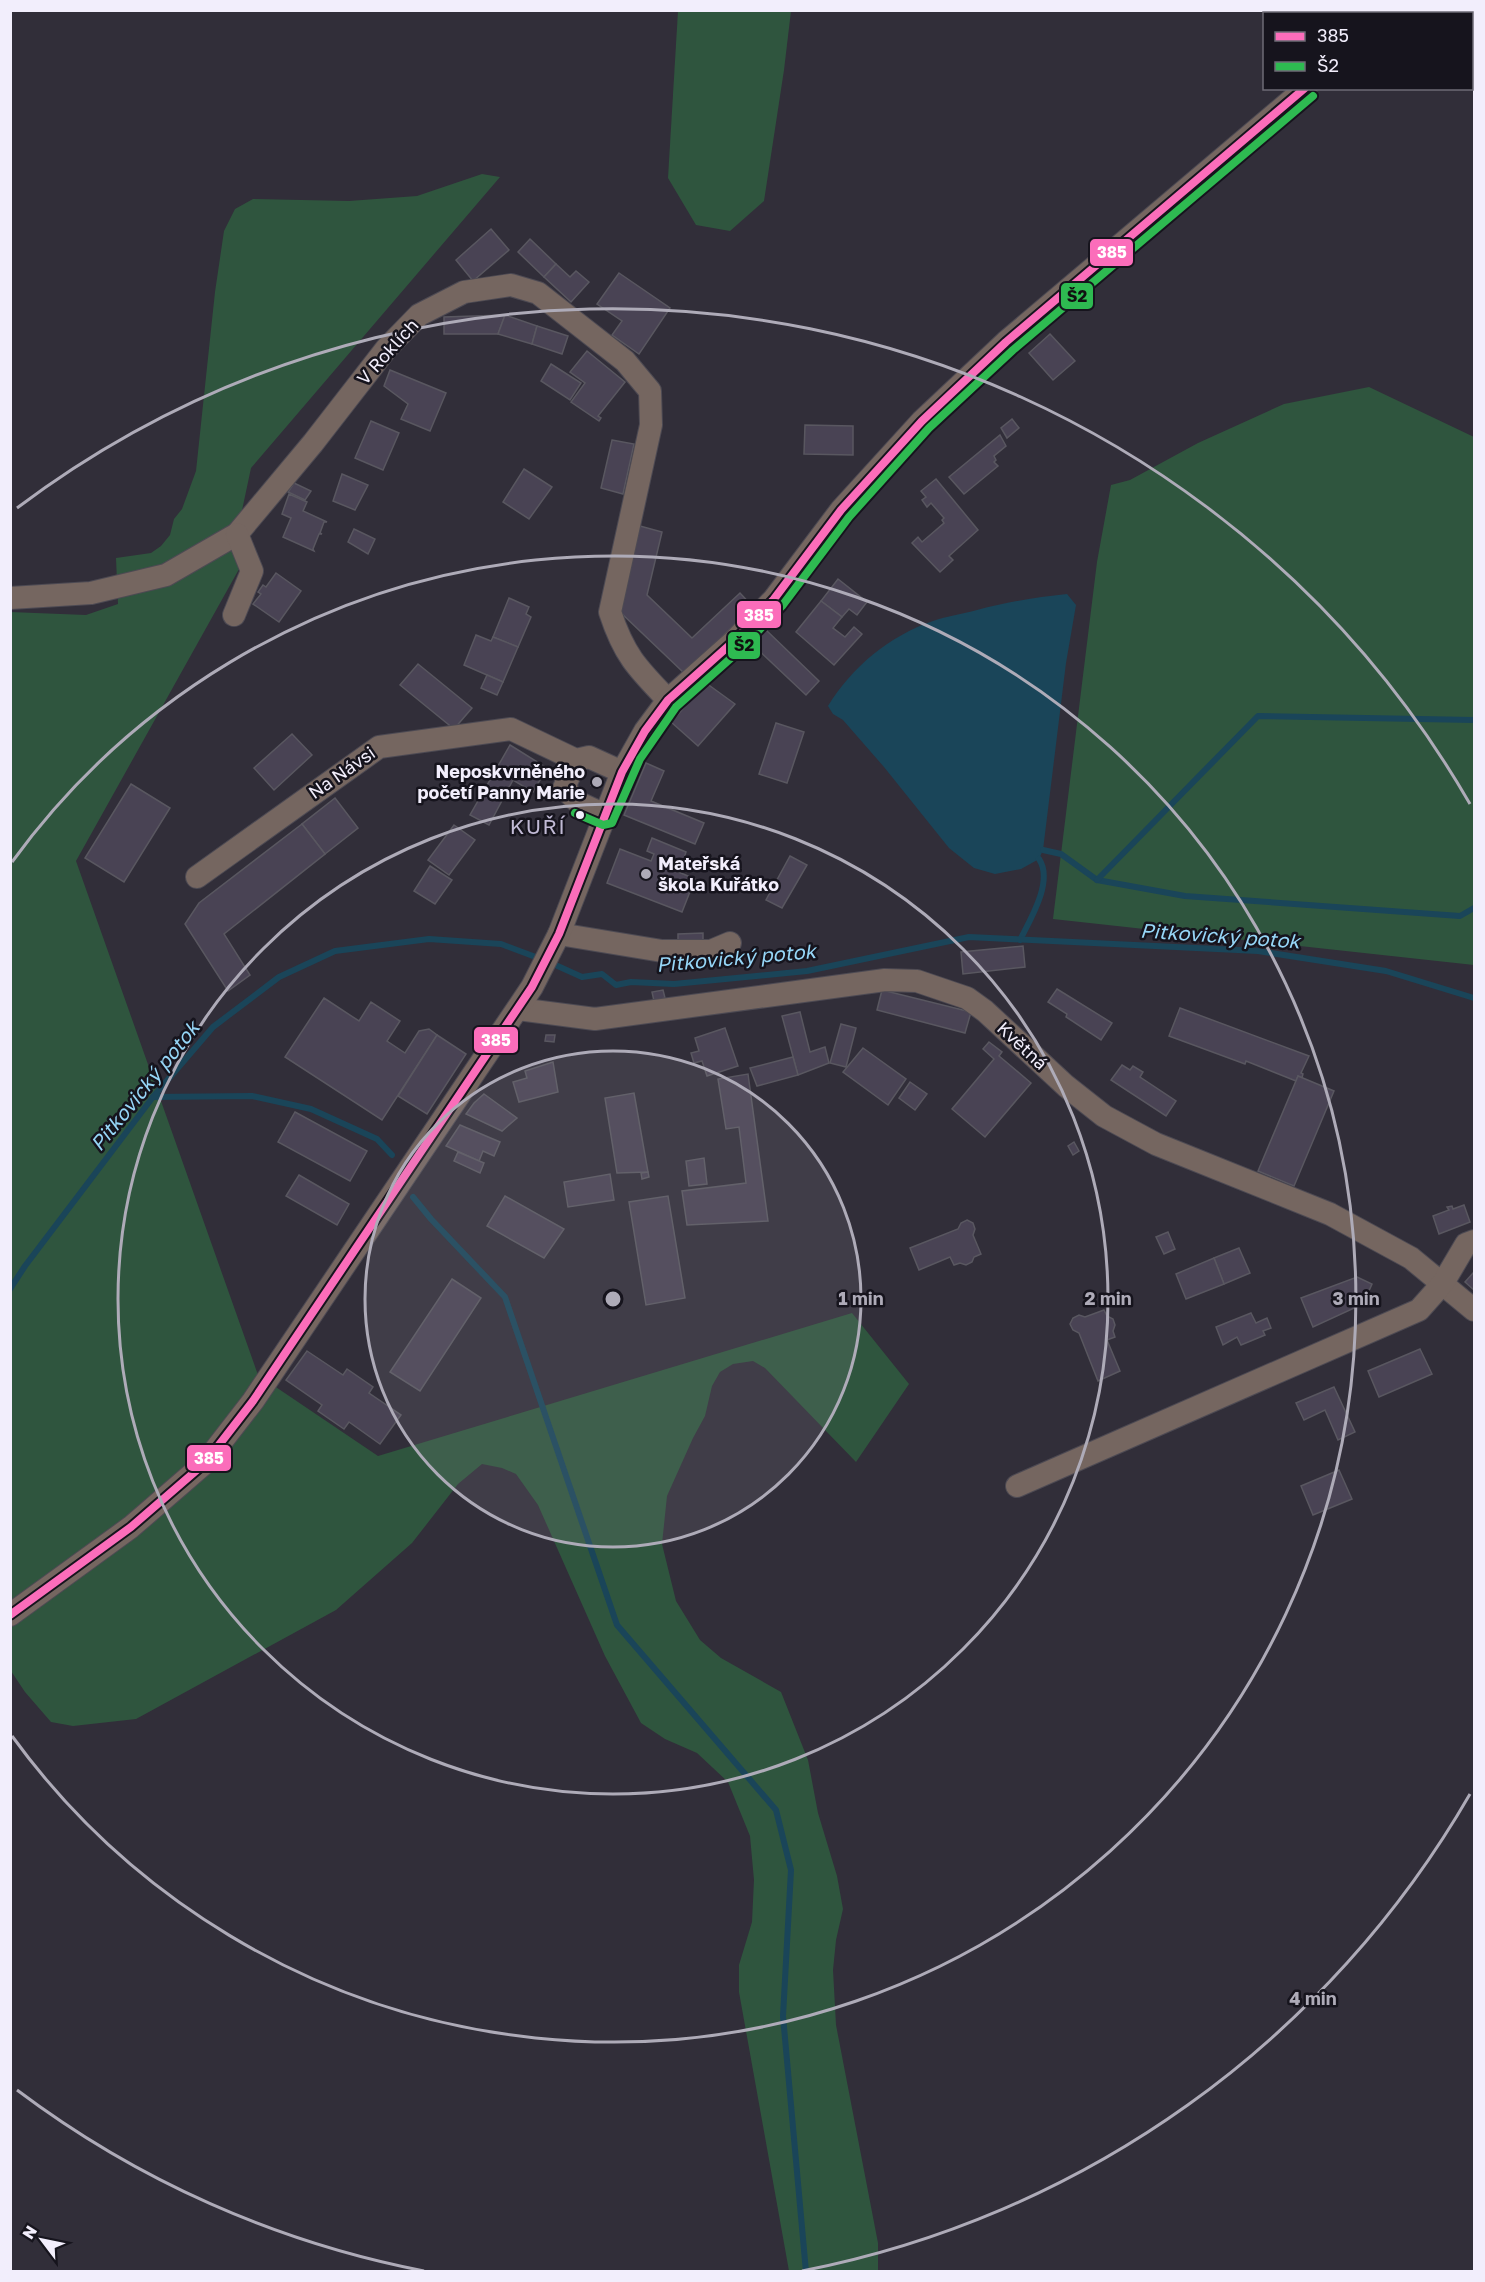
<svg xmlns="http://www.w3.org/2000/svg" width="1485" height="2282" font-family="'Golos Text',sans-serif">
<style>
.green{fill:#2f553e}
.water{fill:#1a4559}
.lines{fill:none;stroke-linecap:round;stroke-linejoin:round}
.stream{stroke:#1a4559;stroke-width:6}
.building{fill:#494354;stroke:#595760;stroke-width:1.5}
.minor-casing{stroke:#4d4a53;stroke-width:24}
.minor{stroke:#756660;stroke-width:22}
.bus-1-casing{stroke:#16141d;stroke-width:12}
.bus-2-casing{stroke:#16141d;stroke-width:12}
.bus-1{stroke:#fb6dba;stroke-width:8}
.bus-2{stroke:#2eba51;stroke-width:8}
.ring{fill:none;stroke:#aeabb8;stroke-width:3}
.poi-dot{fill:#aeabb8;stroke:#16141d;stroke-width:2}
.bus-dot{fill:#f2eefc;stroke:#16141d;stroke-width:2}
.labels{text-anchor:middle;stroke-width:5;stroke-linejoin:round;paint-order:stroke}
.street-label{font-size:18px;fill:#f2eefc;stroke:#16141d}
.poi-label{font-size:18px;font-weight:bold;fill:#f2eefc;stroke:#16141d;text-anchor:end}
.water-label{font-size:20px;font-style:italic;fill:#96d6f7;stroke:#16141d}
.quarter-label{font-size:21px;letter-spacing:1.5px;fill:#c1bad5;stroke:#16141d}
.centre{fill:#aeabb8;stroke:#16141d;stroke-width:3}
.ring-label{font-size:18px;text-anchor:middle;font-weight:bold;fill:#aeabb8;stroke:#16141d;stroke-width:5;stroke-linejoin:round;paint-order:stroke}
.line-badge{stroke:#16141d;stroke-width:2}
.badge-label{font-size:16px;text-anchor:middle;font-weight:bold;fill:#fff}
.pale-badge-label{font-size:16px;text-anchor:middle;font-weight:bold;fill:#111}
</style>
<rect width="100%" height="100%" fill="#312e39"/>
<!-- green -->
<g class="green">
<polygon points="678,11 791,11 784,70 764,201 730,231 696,225 668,178"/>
<polygon points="482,174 500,177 251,468 237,534 248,553 76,861 258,1375 378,1456 852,1313 909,1384 856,1462 765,1368 753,1361 733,1364 720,1372 712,1386 705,1416 693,1438 667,1496 662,1544 676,1601 700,1640 721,1658 781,1692 808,1760 818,1813 837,1876 843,1909 836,1940 833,1970 836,2025 878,2243 878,2271 789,2271 739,1992 739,1965 752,1922 754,1880 750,1836 728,1782 697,1753 665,1739 641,1723 605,1656 538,1505 516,1474 502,1468 482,1464 458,1484 412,1543 336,1610 136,1719 73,1726 51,1722 25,1692 11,1671 10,612 86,615 118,604 116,558 151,553 161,546 170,535 174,519 182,509 196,471 215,292 224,231 235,209 253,199 349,201 417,196"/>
<polygon points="1369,387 1474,437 1474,965 1053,919 1097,562 1111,485 1130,480 1198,443 1284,404"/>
</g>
<!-- water -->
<path class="water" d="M 1067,594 L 1076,605 L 1066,663 L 1043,850 L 1039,859 L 1021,869 L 995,874 L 974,868 L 949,848 L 884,767 L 843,720 L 833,714 L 828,706 C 852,667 889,636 933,621 C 947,616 962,614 977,610 C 1007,602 1037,597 1067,594 Z"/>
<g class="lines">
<!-- stream -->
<g class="stream">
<polyline points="1043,850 1061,854 1097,880 1185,896 1460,916 1474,908"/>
<polyline points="1097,880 1258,716 1474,720"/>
<path d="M 1020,940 C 1030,920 1054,881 1039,859"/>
<polyline points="551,963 582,977 602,974 616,985 631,982 674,984 807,971 969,937 1258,951 1386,971 1474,998"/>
<polyline points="153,1097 252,1096 311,1109 377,1139 392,1155"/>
<polyline points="413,1197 431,1219 505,1297 617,1625 776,1810 791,1870 783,2016 806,2272"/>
<polyline points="10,1289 25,1266 153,1097 213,1027 279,977 335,951 429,939 501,944 541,959"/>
</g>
</g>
<!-- building -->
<g class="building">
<polygon points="491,229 509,250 473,281 456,260"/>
<polygon points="530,239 556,264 544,277 518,252"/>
<polygon points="556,264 570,277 576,271 589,282 571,302 544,277"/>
<polygon points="619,273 670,308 639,354 612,335 622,321 597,304"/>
<polygon points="505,315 498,334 444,334 444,317"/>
<polygon points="505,315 537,326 532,344 498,334"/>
<polygon points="537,326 568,336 562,354 532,344"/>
<polygon points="1050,334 1075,361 1053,380 1029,353"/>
<polygon points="587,351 625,382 598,416 601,418 599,421 571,402 585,383 570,372"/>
<polygon points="551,364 581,383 570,400 541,381"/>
<polygon points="390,370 446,393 430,431 401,419 408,404 384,386"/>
<polygon points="1012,419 1019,428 1007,438 1001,428"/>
<polygon points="371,421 399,433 383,470 355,458"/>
<polygon points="805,425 853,426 853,455 804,454"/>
<polygon points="1000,435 1006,446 994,456 996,460 994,462 998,466 964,494 949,477"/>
<polygon points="612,440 634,444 623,494 601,488"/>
<polygon points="524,469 552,487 529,519 503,502"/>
<polygon points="342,474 368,485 355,510 333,501"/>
<polygon points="936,479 978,530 949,556 953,560 940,572 912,543 918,537 922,542 944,523 942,520 944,518 931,503 927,507 922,500 926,497 921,491"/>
<polygon points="294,483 311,491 305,500 288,492"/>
<polygon points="289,494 307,502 303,511 327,522 324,522 320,533 322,534 319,534 313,549 314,551 283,537 291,518 282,514"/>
<polygon points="640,526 662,532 647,595 692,638 740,593 753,607 684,673 620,612"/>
<polygon points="354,529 375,539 368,554 348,542"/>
<polygon points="276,573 301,591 279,622 253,604 261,594 258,592 263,585 266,587"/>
<polygon points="838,579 867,602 857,615 849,609 842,617 821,601"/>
<polygon points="509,598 529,607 526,614 531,617 518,647 493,637"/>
<polygon points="821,601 842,617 833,628 845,637 854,627 862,634 834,665 796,632"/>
<polygon points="765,629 819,681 806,695 752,644"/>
<polygon points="476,635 491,641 493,637 518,647 503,682 464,665"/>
<polygon points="418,664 472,708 454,729 400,685"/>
<polygon points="487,675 503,682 497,695 481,688"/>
<polygon points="706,683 735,704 698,746 671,722"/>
<polygon points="776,723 804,732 787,783 759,774"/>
<polygon points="292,734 312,755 274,790 254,768"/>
<polygon points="510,745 547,768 533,792 513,780 489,825 470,815"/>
<polygon points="646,763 664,771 651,801 704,823 695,844 624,815"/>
<polygon points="595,776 602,780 599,788 591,785"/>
<polygon points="131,784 170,808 124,882 85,858"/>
<polygon points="335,798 358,828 325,854 302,824"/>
<polygon points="302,824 325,854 224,934 250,975 228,991 185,924 199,903"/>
<polygon points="454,825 475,840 449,875 428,860"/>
<polygon points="652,838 686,852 682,864 672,861 669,868 695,879 682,912 607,883 620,849 651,861 654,854 647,851"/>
<polygon points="790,856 807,865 782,908 766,900"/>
<polygon points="430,866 452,880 435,904 414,891"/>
<polygon points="703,933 703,945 678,945 678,934"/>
<polygon points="1023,946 1025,967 963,974 961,952"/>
<polygon points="1057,989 1112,1023 1101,1040 1066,1017 1067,1014 1048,1002"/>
<polygon points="663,990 665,998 654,1001 652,992"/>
<polygon points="882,990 971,1012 965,1033 877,1010"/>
<polygon points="324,998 359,1021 371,1002 400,1021 387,1041 405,1053 419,1031 429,1029 437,1035 382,1120 285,1057"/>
<polygon points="1180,1008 1309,1056 1301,1073 1303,1074 1302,1078 1298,1076 1296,1081 1246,1061 1245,1064 1169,1036"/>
<polygon points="800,1012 810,1052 825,1047 829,1063 798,1075 782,1016"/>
<polygon points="841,1024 856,1028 846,1067 830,1063"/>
<polygon points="725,1028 738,1066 707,1076 702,1061 694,1063 691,1053 699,1051 695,1038"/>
<polygon points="437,1035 466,1054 427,1114 398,1096"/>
<polygon points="546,1035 555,1035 554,1042 545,1041"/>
<polygon points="989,1042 1002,1052 999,1056 1031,1083 985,1137 952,1109 994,1059 983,1049"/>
<polygon points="863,1048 906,1079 888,1105 843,1072"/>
<polygon points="793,1057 798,1075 757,1086 750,1068"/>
<polygon points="553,1062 558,1092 519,1102 513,1082 527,1078 525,1071"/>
<polygon points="1122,1065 1130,1070 1133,1066 1143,1072 1140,1077 1176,1101 1166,1116 1111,1080"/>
<polygon points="748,1074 768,1221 687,1225 682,1191 746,1183 739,1127 726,1129 718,1079"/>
<polygon points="1298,1076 1334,1091 1294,1186 1258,1171"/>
<polygon points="910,1082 927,1094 915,1110 899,1098"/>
<polygon points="634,1093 648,1172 617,1173 605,1098"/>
<polygon points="484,1094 517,1118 502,1131 466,1114 474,1103"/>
<polygon points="295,1112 367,1151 350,1181 278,1142"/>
<polygon points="460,1125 500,1142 494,1156 483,1151 479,1161 446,1146"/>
<polygon points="1074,1142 1079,1151 1073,1155 1068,1146"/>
<polygon points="458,1152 484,1163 480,1173 454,1161"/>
<polygon points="704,1158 707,1184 689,1186 686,1161"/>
<polygon points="648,1172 649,1177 642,1179 641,1173"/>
<polygon points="610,1174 614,1200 568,1207 564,1182"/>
<polygon points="299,1175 349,1204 337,1225 286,1196"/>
<polygon points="505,1196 564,1229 544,1258 487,1226"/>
<polygon points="668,1196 685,1298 646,1305 629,1202"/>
<polygon points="1464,1205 1470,1222 1439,1234 1433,1216 1449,1210 1447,1207 1452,1206 1453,1209"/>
<polygon points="967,1220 973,1223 975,1229 973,1235 981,1254 974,1257 972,1262 966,1265 960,1263 954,1265 950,1257 919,1270 910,1248 958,1229 961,1223"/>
<polygon points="1168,1232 1175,1249 1164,1254 1156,1237"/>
<polygon points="1239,1248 1250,1273 1224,1284 1214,1258"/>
<polygon points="1214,1258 1224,1284 1186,1299 1176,1274"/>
<polygon points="1474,1272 1474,1290 1465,1282"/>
<polygon points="1357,1277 1372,1284 1363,1304 1313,1327 1301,1298"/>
<polygon points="452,1279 481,1298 420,1391 390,1372"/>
<polygon points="1104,1310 1107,1316 1113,1319 1115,1325 1113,1331 1115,1337 1107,1340 1120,1371 1098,1381 1079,1333 1073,1330 1070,1324 1073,1318 1079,1315 1085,1317"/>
<polygon points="1251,1313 1256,1323 1267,1318 1271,1328 1263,1331 1265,1335 1241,1345 1237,1337 1223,1345 1216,1327"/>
<polygon points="1420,1349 1432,1374 1379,1397 1368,1371"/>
<polygon points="307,1351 343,1375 347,1369 373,1387 369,1393 401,1415 380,1444 349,1422 344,1429 318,1411 322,1405 286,1380"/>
<polygon points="1334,1387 1355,1432 1338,1440 1325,1410 1304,1420 1296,1403"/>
<polygon points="1339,1470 1352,1499 1313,1515 1301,1486"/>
</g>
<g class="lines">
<!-- minor casing -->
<g class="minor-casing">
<g id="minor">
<polyline points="1395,14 1398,10"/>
<path d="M 10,598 L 91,593 L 166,575 L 237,534 L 313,443 L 386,349 L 419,315 L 464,292 L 511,285 L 538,293 L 625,361 L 650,391 L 651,425 L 610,612 C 624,655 637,668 668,700"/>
<polyline points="234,615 252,571 237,534"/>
<polyline points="576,760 564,788 579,803 605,815"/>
<polyline points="197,877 379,747 511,729 576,760 589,757 622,772"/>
<polyline points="559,934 662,951 711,951 730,943"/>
<polyline points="518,1009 595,1019 885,980 917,981 967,998 985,1011 1066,1086 1104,1116 1156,1144 1330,1214 1411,1258 1474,1310"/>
<polyline points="1017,1486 1419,1310 1443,1283 1466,1244 1474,1241"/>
<polyline points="10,1615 131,1527 205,1463 253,1401 532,987 559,934 622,772 645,731 668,700 733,642 774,599 841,510 922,421 1006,342 1306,88"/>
</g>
</g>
<!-- minor -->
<use href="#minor" class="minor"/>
<!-- bus-1 casing -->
<g class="bus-1-casing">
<polyline id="bus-1" points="10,1615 131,1527 205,1463 253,1401 532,987 559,934 622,772 645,731 668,700 733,642 774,599 841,510 922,421 1006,342 1305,88"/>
</g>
<!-- bus-2 casing -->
<g class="bus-2-casing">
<polyline id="bus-2" points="575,813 603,825 612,823 640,759 676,707 740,650 782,606 849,517 929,428 1013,350 1313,96"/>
</g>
<!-- bus-1 -->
<use href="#bus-1" class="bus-1"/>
<!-- bus-2 -->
<use href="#bus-2" class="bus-2"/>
</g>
<!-- distance rings -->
<circle cx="613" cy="1299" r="248" fill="#aeabb8" fill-opacity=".12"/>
<g class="ring">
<circle cx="613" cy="1299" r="248"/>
<circle cx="613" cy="1299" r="495"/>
<path d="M12 862A743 743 0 1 1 12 1736"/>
<path d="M1470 1794A990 990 0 0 1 802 2271M424 2271A990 990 0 0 1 17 2090M17 508A990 990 0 0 1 1470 804"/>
</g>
<!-- markers -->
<g class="poi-dot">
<circle cx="597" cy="782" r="6"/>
<circle cx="646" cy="874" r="6"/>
</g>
<circle class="bus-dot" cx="580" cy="815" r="5"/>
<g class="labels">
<!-- street labels -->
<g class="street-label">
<text transform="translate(388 352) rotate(-48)" y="6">V Roklích</text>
<text transform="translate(342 773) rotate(-35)" y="6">Na Návsi</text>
<text transform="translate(1022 1046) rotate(43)" y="6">Květná</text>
</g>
<!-- poi labels -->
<g class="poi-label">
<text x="585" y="778">Neposkvrněného<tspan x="585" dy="21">početí Panny Marie</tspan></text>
<text x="658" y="870" text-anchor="start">Mateřská<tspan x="658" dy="21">škola Kuřátko</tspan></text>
</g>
<!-- water labels -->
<g class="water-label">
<text transform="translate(1220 936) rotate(4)" y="7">Pitkovický potok</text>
<text transform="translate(736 958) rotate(-5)" y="7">Pitkovický potok</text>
<text transform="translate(145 1086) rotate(-51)" y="7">Pitkovický potok</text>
</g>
<!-- quarter labels -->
<g class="quarter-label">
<text x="538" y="834">KUŘÍ</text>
</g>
</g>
<circle cx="613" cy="1299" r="9" class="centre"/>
<g class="ring-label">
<text x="861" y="1305">1 min</text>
<text x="1108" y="1305">2 min</text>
<text x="1356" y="1305">3 min</text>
<text x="1313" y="2005">4 min</text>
</g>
<g class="line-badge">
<rect x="1089" y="238" width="45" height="29" rx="6" fill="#fb6dba"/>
<rect x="1060" y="282" width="34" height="28" rx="6" fill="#2eba51"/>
<rect x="736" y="600" width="46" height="29" rx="6" fill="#fb6dba"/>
<rect x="727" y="631" width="34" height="29" rx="6" fill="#2eba51"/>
<rect x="473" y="1026" width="46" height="28" rx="6" fill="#fb6dba"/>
<rect x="186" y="1444" width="46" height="28" rx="6" fill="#fb6dba"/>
</g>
<g class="badge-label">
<text x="1112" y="258">385</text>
<text x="759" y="621">385</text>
<text x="496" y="1046">385</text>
<text x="209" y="1464">385</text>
</g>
<g class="pale-badge-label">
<text x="1077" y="302">Š2</text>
<text x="744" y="651">Š2</text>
</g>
<!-- border -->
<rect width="1485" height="2282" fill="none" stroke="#f2eefc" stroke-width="24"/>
<!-- legend -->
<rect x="1263" y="12" width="210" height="78" fill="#16141d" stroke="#6e6b76" stroke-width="1.5"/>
<rect x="1275" y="32" width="30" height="9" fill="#fb6dba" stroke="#6e6b76" stroke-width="1.5"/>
<text x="1317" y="42" font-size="18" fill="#f2eefc">385</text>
<rect x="1275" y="62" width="30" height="9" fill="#2eba51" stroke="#6e6b76" stroke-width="1.5"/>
<text x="1317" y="72" font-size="18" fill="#f2eefc">Š2</text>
<!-- north arrow -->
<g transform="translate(42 2240) rotate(302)" stroke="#16141d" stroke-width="4.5" paint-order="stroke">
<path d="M0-4.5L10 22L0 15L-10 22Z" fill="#f2eefc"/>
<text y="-9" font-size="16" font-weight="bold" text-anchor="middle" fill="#f2eefc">N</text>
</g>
</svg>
